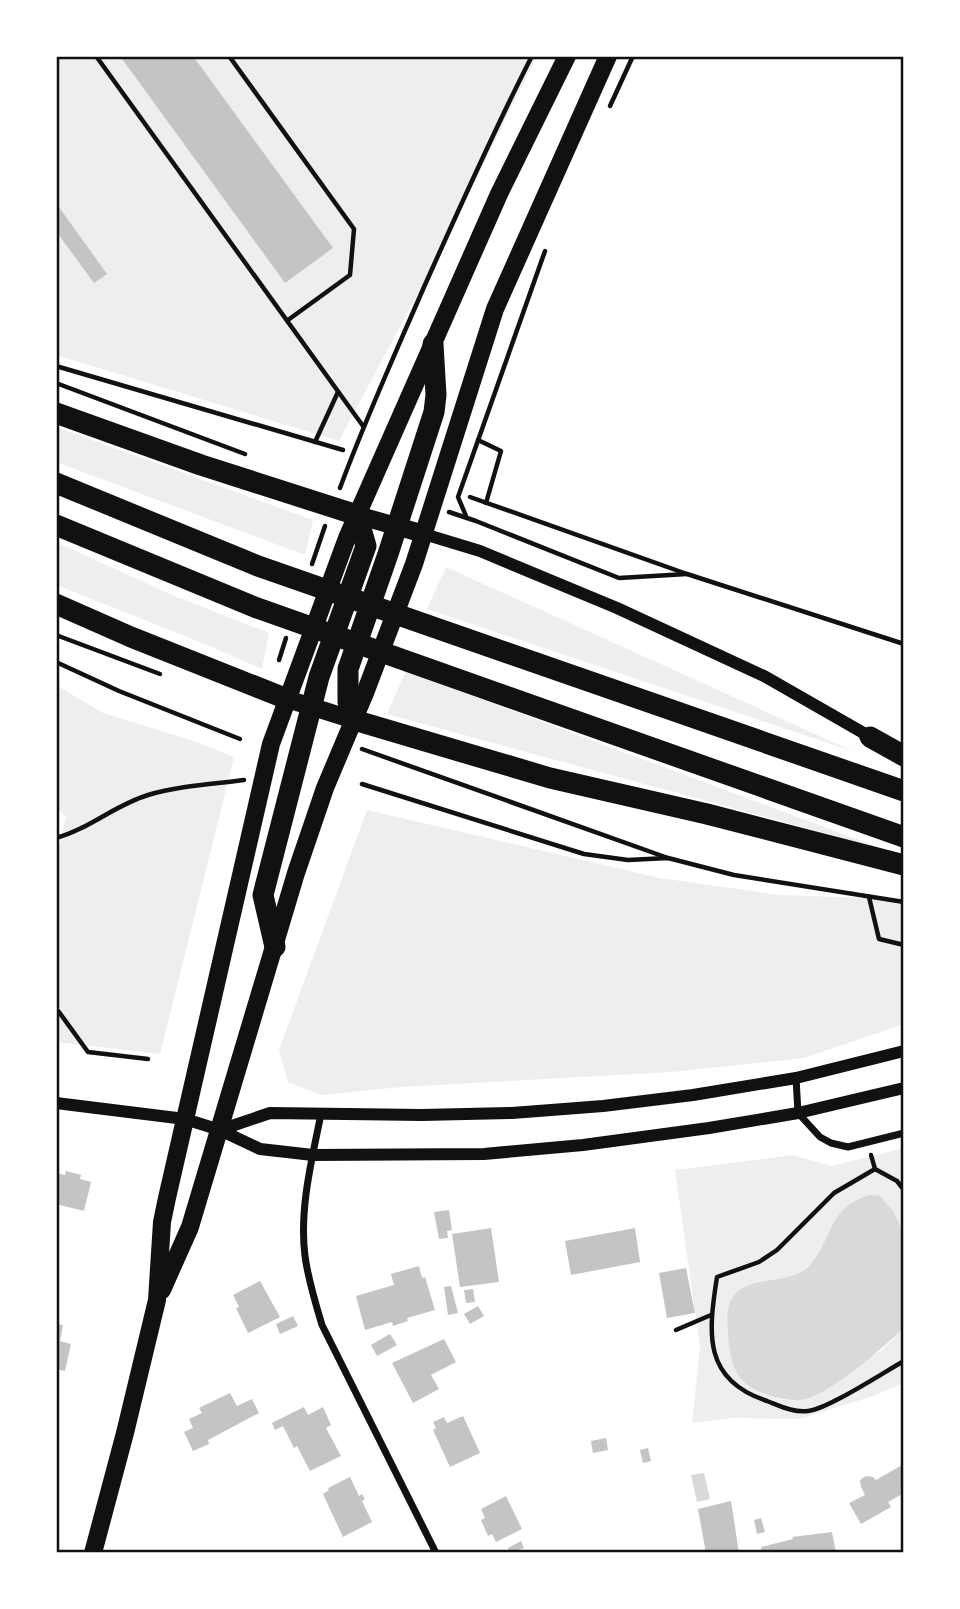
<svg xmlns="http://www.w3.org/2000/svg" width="960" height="1609" font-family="Literata,serif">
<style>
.green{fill:#eee}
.water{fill:#d9d9d9}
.building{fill:#c4c4c4}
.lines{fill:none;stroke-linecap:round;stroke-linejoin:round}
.path{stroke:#111;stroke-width:4.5}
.minor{stroke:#111;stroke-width:7}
.tertiary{stroke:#111;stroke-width:12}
.primary{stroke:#111;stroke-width:18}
.motorway{stroke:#111;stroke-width:21}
.neatline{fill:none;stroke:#111;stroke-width:2.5}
</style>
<rect width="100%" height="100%" fill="#fff"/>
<!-- green -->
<g class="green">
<polygon points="56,56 537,56 443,246 339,441 56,355"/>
<polygon points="56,427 313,520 305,555 56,462"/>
<polygon points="56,542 172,595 269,633 262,669 200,642 56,585"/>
<polygon points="446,567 855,752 427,609"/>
<polygon points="406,671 883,849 387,714"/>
<polygon points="56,685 103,713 197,742 234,757 160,1054 56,1042 56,861 66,817 56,807"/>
<polygon points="367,810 660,878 779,895 904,899 904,1024 804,1058 671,1072 401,1087 322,1095 288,1082 279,1050"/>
<path d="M 904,1148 L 904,1235 L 894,1212 L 858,1198 C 827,1214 825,1259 801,1272 C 786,1281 764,1282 747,1286 L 778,1399 L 792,1400 L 813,1397 L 883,1349 L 904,1327 L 904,1383 L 870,1397 L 799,1419 L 733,1418 L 692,1423 L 700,1347 L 675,1170 L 793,1155 L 831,1166 Z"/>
</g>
<!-- water -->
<g class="water">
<path d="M 870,1195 L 880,1196 L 894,1212 L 904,1235 L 904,1327 C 886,1346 830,1394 805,1399 C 787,1403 753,1393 741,1379 C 731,1368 729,1347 728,1333 C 727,1321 726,1307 733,1297 C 748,1274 792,1286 810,1265 C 833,1238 829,1205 870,1195 Z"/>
<polygon points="704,1473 710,1499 697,1502 691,1475"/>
</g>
<!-- building -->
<g class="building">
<polygon points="120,56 193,56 333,248 285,283"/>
<polygon points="56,203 107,274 94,283 56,231"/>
<polygon points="66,1171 81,1175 80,1179 91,1182 84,1211 56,1204 56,1173 65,1175"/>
<polygon points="449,1210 452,1230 447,1231 448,1238 439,1239 434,1212"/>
<polygon points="491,1228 499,1282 460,1287 452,1234"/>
<polygon points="635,1228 640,1262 571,1275 565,1241"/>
<polygon points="419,1266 422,1278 425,1277 435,1310 407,1318 408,1321 393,1326 392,1322 365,1330 356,1296 394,1285 391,1274"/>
<polygon points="686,1268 695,1313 667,1318 659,1273"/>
<polygon points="260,1281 280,1317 248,1333 236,1308 239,1307 233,1295"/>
<polygon points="451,1286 458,1313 448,1315 444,1287"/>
<polygon points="473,1289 475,1302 466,1303 464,1290"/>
<polygon points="478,1306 484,1316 470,1324 464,1314"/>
<polygon points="293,1316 298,1326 280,1334 276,1324"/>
<polygon points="56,1324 63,1325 60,1341 71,1344 65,1371 56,1369"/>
<polygon points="390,1334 397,1345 377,1356 371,1345"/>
<polygon points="444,1339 456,1362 431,1375 439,1389 413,1403 392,1363"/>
<polygon points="230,1393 237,1406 252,1399 259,1413 208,1440 209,1444 193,1451 184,1432 193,1428 189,1419 202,1413 199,1408"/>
<polygon points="304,1407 308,1415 323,1407 331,1425 326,1428 341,1456 310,1471 297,1446 294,1448 283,1426 275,1430 272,1423"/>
<polygon points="463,1416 480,1453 450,1467 433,1430 436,1428 433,1422 444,1417 447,1423"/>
<polygon points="606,1438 608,1450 593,1453 591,1441"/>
<polygon points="648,1448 651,1461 643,1463 640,1450"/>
<polygon points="902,1465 904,1470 904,1493 888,1502 891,1507 861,1524 849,1503 865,1495 861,1487 860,1480 866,1476 873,1477 876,1480"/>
<polygon points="350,1477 359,1496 362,1494 365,1499 362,1501 372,1522 343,1537 323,1494 329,1490 328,1488"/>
<polygon points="506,1496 522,1529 496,1542 492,1534 488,1536 481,1520 485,1518 481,1509"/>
<polygon points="731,1501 739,1553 706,1553 698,1509"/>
<polygon points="761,1518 765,1532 757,1534 754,1520"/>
<polygon points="832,1532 836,1553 762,1553 761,1547 793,1539 792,1537"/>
<polygon points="521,1541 524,1548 510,1553 508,1548"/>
</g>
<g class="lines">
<!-- path -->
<g class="path">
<polyline points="96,56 363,426"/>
<polyline points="229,56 354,229 350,275 288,320"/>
<polyline points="610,106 633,56"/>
<polyline points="56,366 343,450"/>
<polyline points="56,383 245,454"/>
<polyline points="478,440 501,451 486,503"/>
<polyline points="315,442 338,392"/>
<path d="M 340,488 C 365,420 395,354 424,287 C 459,209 493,132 532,56"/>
<polyline points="470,497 687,574 904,644"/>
<polyline points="449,512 476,521 619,578 687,574"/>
<polyline points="466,516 458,497 545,251"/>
<polyline points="312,564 325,526"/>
<polyline points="56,635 160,674"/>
<polyline points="279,660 286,638"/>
<polyline points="56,662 119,691 240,739"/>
<polyline points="362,749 668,858"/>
<polyline points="362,784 584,854 628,860 668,858 734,875 904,902"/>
<path d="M 56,838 C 89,829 115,805 148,795 C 178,786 213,784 244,780"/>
<polyline points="869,897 879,939 904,945"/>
<polyline points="59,1012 88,1052 148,1059"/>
<polyline points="871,1155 875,1169 897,1181 904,1190"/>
<path d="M 875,1169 L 834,1193 L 777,1250 L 759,1262 L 717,1277 C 708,1334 703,1380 767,1401 C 780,1406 794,1413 808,1411 C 828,1409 884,1372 904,1361"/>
<polyline points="676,1330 711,1315"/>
</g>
<!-- minor -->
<g class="minor">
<polyline points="796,1078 798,1113 820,1137 831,1143 848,1147 904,1133"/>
<path d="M 321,1114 C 312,1159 299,1209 305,1256 C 308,1279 315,1302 322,1325 L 436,1553"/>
</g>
<!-- tertiary -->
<g class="tertiary">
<polyline points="424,534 480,551 617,608 764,676 874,739"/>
<polyline points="56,1103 185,1119 220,1130 260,1149 313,1155 484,1154 583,1145 709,1128 798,1113 904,1088"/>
<polyline points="220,1130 270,1113 422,1115 512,1113 603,1106 693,1095 796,1078 904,1051"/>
</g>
<!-- primary -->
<g class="primary">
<polyline points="357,515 424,534"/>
<polyline points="287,699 354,720"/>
<polyline points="162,1290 190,1227 296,873 325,788 365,693 414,564 495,309 608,56"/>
<polyline points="93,1553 125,1433 157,1300 162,1222 167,1198 271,744 347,538 499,194 567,56"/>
</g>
<!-- motorway -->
<g class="motorway">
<polyline points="433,344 436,395 434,412 388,554 348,669 348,702 354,720 550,778 707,814 904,865"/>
<polyline points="56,413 201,465 357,515 366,546 319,677 263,895 275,947"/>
<polyline points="56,483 258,566 904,791"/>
<polyline points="56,525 257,608 904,837"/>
<polyline points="56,604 131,637 287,699"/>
<polyline points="870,737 904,756"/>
</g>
</g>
<!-- border -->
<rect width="960" height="1609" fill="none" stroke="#ffffff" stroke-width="116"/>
<rect x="58" y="58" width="844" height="1493" class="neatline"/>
</svg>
